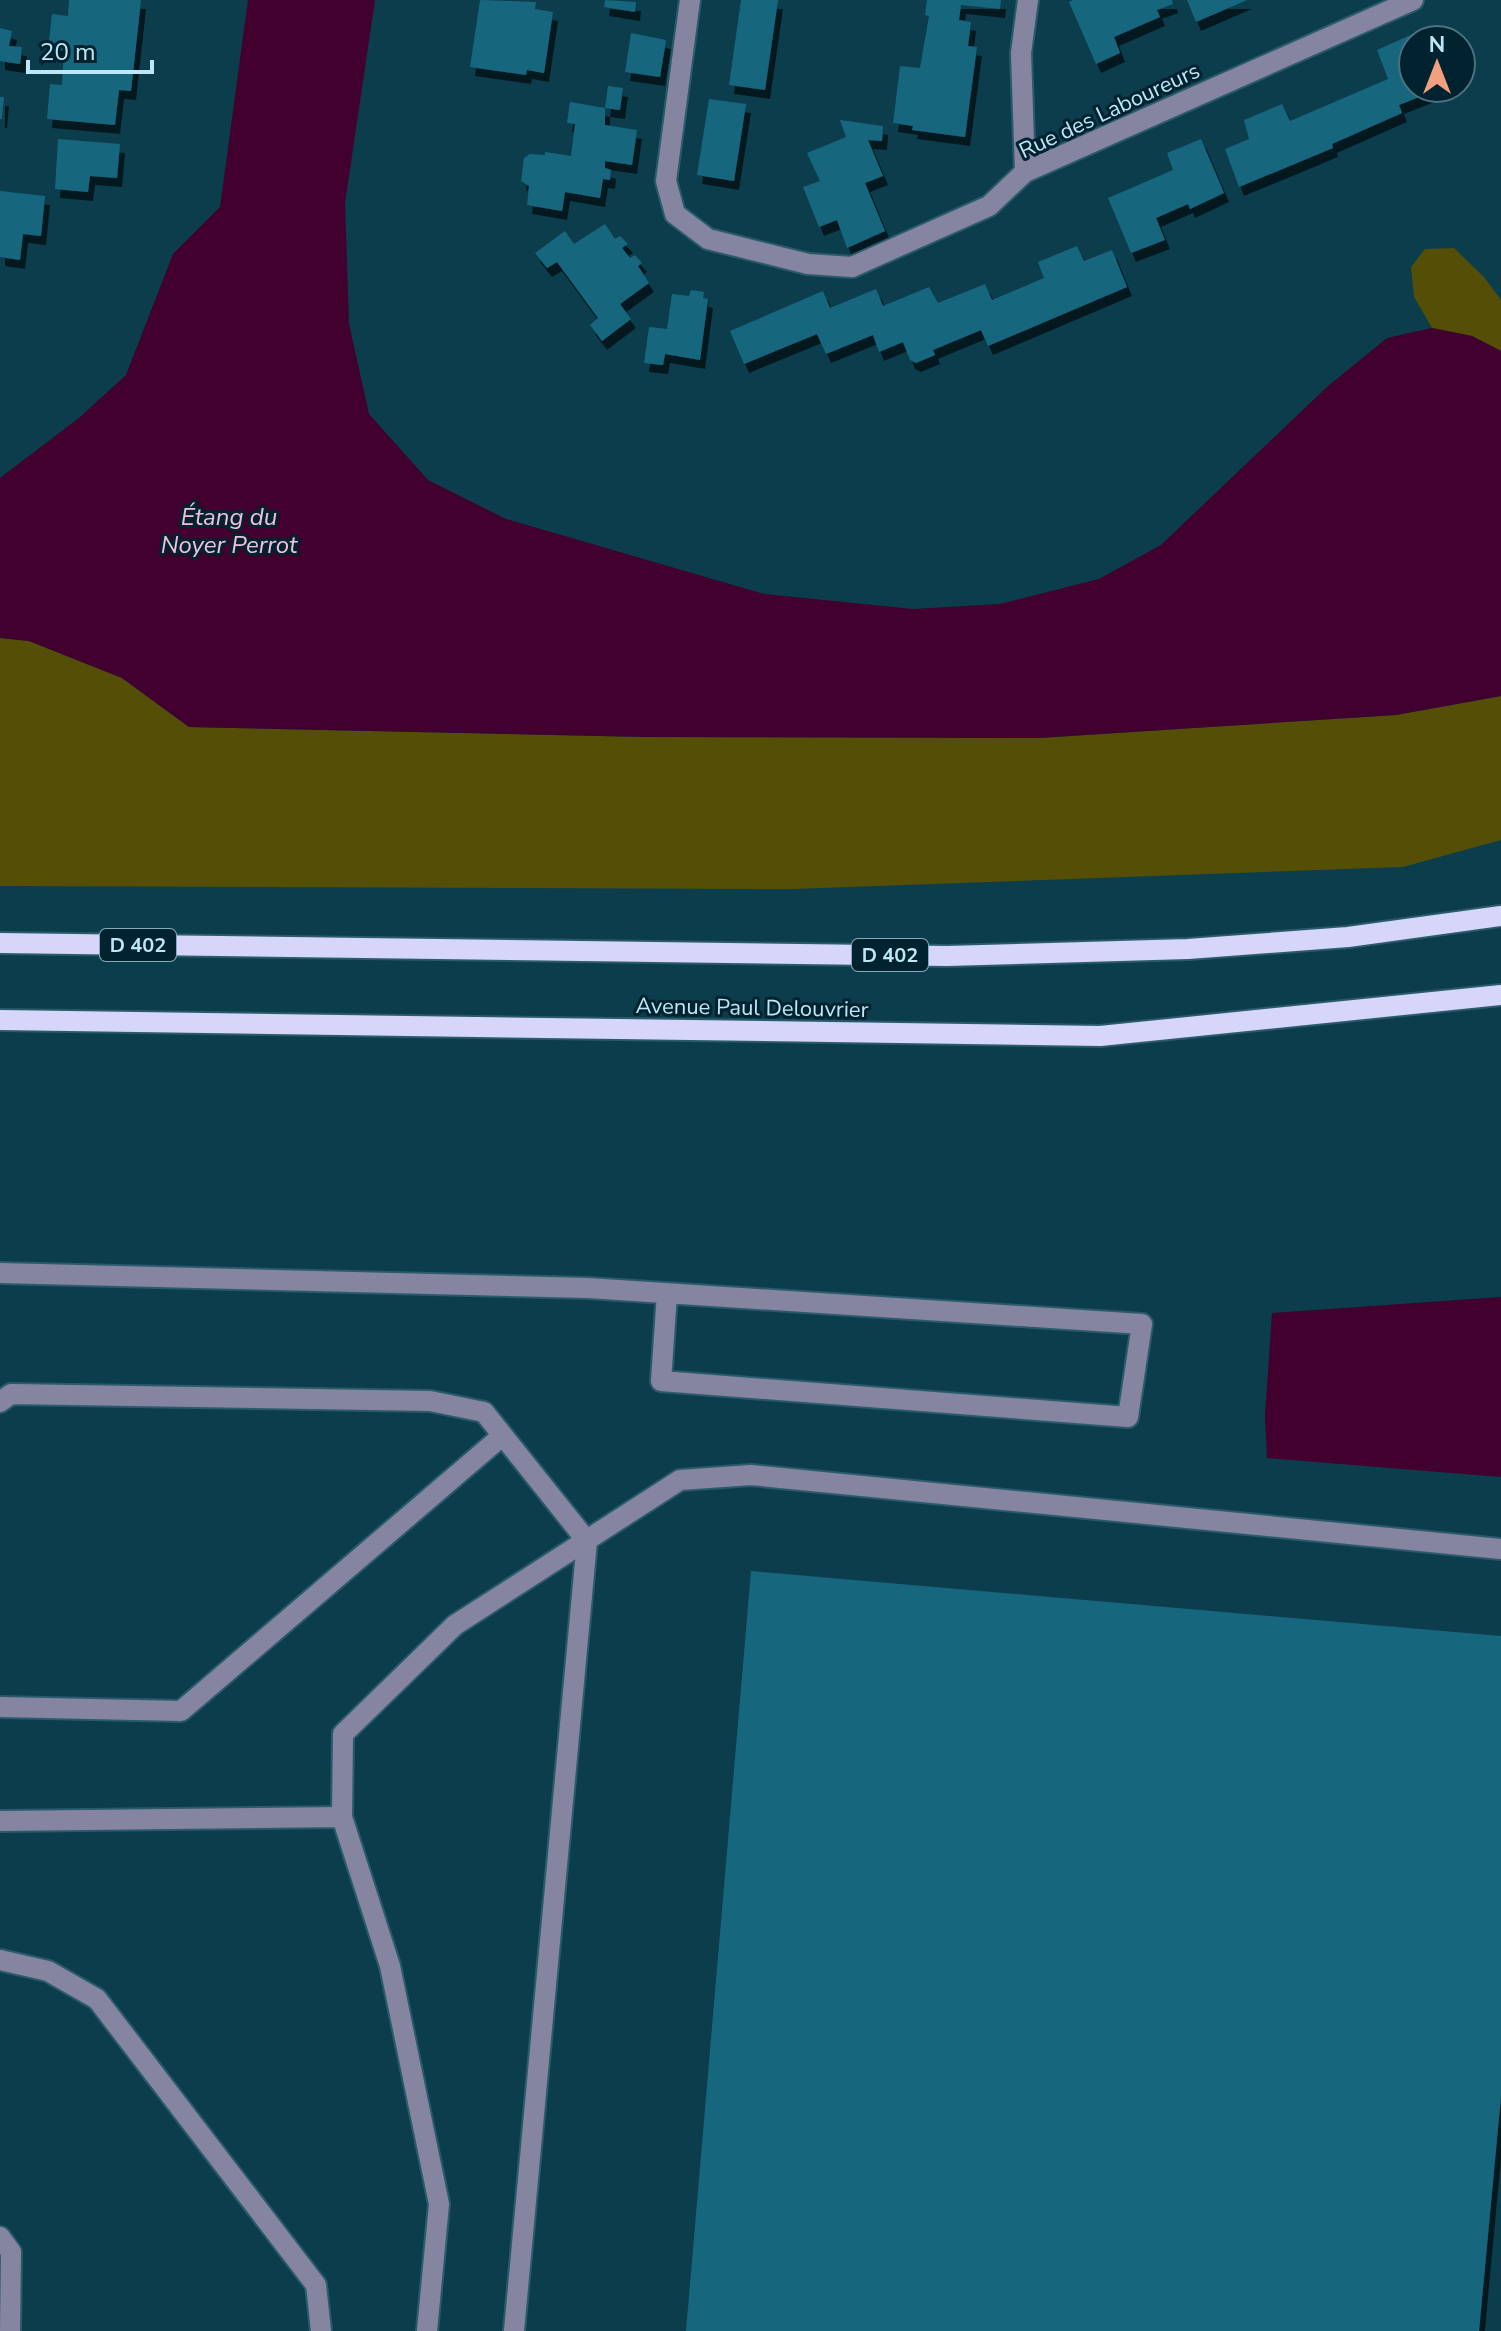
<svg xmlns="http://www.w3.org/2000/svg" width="1501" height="2331" font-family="'Nunito Sans',sans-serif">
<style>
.green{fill:#544e06}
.water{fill:#41002e}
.building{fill:#19667e;filter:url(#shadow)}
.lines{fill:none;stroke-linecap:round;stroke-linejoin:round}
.minor-casing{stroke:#2b5b6b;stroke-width:24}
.major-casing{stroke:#2b5b6b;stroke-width:24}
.minor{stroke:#8585a2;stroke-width:20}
.major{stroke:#d5d6f9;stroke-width:20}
.labels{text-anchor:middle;stroke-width:6;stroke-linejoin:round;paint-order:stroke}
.shield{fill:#00232f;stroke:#84acba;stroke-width:2}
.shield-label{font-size:20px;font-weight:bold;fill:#bde6f6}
.street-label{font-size:22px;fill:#bde6f6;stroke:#00232f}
.water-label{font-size:24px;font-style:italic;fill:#f1c0db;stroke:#00232f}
</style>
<defs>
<filter id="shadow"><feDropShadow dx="5" dy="9" stdDeviation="0" flood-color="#0009"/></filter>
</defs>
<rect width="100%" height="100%" fill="#0b3d4d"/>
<!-- green -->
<g class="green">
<polygon points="1454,248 1484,277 1501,300 1501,351 1472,336 1432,328 1414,297 1411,267 1425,249"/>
<polygon points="0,638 29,641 122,678 189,727 645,737 1039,738 1396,715 1501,696 1501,840 1403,867 794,889 0,886"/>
</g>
<!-- water -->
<g class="water">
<polygon points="248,0 375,0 345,203 349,324 369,414 428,480 506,519 764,594 913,609 1000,604 1099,579 1161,545 1327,387 1387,338 1432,328 1472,336 1501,351 1501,696 1396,715 1039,738 645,737 189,727 122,678 29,641 0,638 0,478 79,418 126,375 173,254 220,207"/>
<polygon points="1501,1297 1501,1477 1267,1458 1265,1415 1272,1313"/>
</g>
<!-- building -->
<g class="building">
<polygon points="69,0 141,0 131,91 119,90 115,125 47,119 50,84 62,85 64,51 48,49 52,14 68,16"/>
<polygon points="480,0 536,2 535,9 553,12 544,73 527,70 526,75 470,67"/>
<polygon points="605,0 636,2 635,12 604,7"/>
<polygon points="741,0 778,0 765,90 729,85"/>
<polygon points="927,0 1001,0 1000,9 961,5 959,20 971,22 968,46 977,47 965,137 912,130 913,126 893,123 900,66 920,68 929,16 925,15"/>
<polygon points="1073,0 1172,0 1173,4 1157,10 1160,17 1114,37 1120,53 1096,64 1069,2"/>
<polygon points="1187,0 1247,0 1196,22"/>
<polygon points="0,28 12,31 9,46 22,47 20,64 0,61"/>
<polygon points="1426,28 1431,40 1413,40 1413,88 1431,88 1432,92 1399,105 1402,113 1332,144 1333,148 1239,187 1225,149 1249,139 1244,120 1282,104 1290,121 1388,79 1377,50"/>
<polygon points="631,33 666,40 660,77 625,72"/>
<polygon points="608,86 623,88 620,110 605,108 605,125 637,130 632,165 605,161 605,168 611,170 610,180 603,179 600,198 565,192 562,211 527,205 529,186 521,181 524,158 530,154 545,155 545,152 571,156 575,124 567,123 570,102 605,108"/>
<polygon points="0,97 4,97 2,119 0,119"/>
<polygon points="709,99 746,104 734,181 697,175"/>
<polygon points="840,120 883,126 882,141 868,140 883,176 865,183 885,231 847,248 837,220 819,227 803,187 820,181 807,153 846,137"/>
<polygon points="58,139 120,144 117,178 90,176 88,192 55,189"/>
<polygon points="1201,139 1224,193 1190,209 1188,204 1156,218 1165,240 1131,253 1108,198 1173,170 1167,153"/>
<polygon points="0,191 45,196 41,236 23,234 20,260 0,257"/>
<polygon points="605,224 615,239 620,236 628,244 622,248 630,258 635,255 642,263 638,266 649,283 620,304 631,319 602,341 590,325 598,318 557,262 547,268 535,253 565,231 574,244"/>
<polygon points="1077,246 1084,261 1112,250 1127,287 988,346 981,330 933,350 935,355 916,363 910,360 903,342 879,352 873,335 826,354 817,334 744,364 730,331 823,291 830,308 876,289 883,306 929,287 938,303 985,284 992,300 1044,278 1038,262"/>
<polygon points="691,290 704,292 703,298 708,299 700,360 665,354 663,365 644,363 649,327 667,329 672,294 689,296"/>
<polygon points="751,1571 1501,1636 1501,2096 1479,2331 686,2331"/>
</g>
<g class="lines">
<!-- minor casing -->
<g class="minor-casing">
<g id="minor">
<polyline points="690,0 666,181 675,214 708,239 808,264 852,267 989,206 1025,172 1413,0"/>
<polyline points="1025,172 1021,53 1028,0"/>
<polyline points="0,1273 588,1288 1142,1324 1128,1417 661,1381 667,1293"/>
<polyline points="0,1402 11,1394 430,1401 484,1412 587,1541 514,2331"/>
<polyline points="0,1707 181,1711 502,1436"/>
<polyline points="342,1817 343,1734 455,1625 680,1480 751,1475 1501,1549"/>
<polyline points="0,1821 342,1817 390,1966 439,2204 427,2331"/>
<polyline points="0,1960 48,1971 97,1999 316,2285 321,2331"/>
<polyline points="0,2237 11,2252 10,2331"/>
</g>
</g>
<!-- major casing -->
<g class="major-casing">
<g id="major">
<polyline points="0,943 947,956 1188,949 1348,937 1501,916"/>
<polyline points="0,1020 1100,1036 1501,995"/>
</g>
</g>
<!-- minor -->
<use href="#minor" class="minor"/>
<!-- major -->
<use href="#major" class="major"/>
</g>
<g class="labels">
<!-- shield labels -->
<g class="shield">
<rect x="100" y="929" width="76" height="32" rx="6"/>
<rect x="852" y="939" width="76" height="32" rx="6"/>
</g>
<g class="shield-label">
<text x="138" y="952">D 402</text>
<text x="890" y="962">D 402</text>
</g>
<!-- street labels -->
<g class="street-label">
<text transform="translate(1109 110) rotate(-25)" y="8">Rue des Laboureurs</text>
<text transform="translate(752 1007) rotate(1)" y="8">Avenue Paul Delouvrier</text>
</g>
<!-- water labels -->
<g class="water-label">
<text x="229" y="525">Étang du<tspan x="229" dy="28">Noyer Perrot</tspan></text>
</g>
</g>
<!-- north arrow -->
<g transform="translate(1437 64)"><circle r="38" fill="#00232f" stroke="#4c717f" stroke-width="2"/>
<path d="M0-6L14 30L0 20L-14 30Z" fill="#f2a17e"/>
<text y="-12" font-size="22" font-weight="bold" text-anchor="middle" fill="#bde6f6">N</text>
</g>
<!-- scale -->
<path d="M28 60v12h124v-12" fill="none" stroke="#bde6f6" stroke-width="4"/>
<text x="40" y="60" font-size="24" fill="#bde6f6" stroke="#00232f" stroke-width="6" paint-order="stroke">20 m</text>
</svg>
